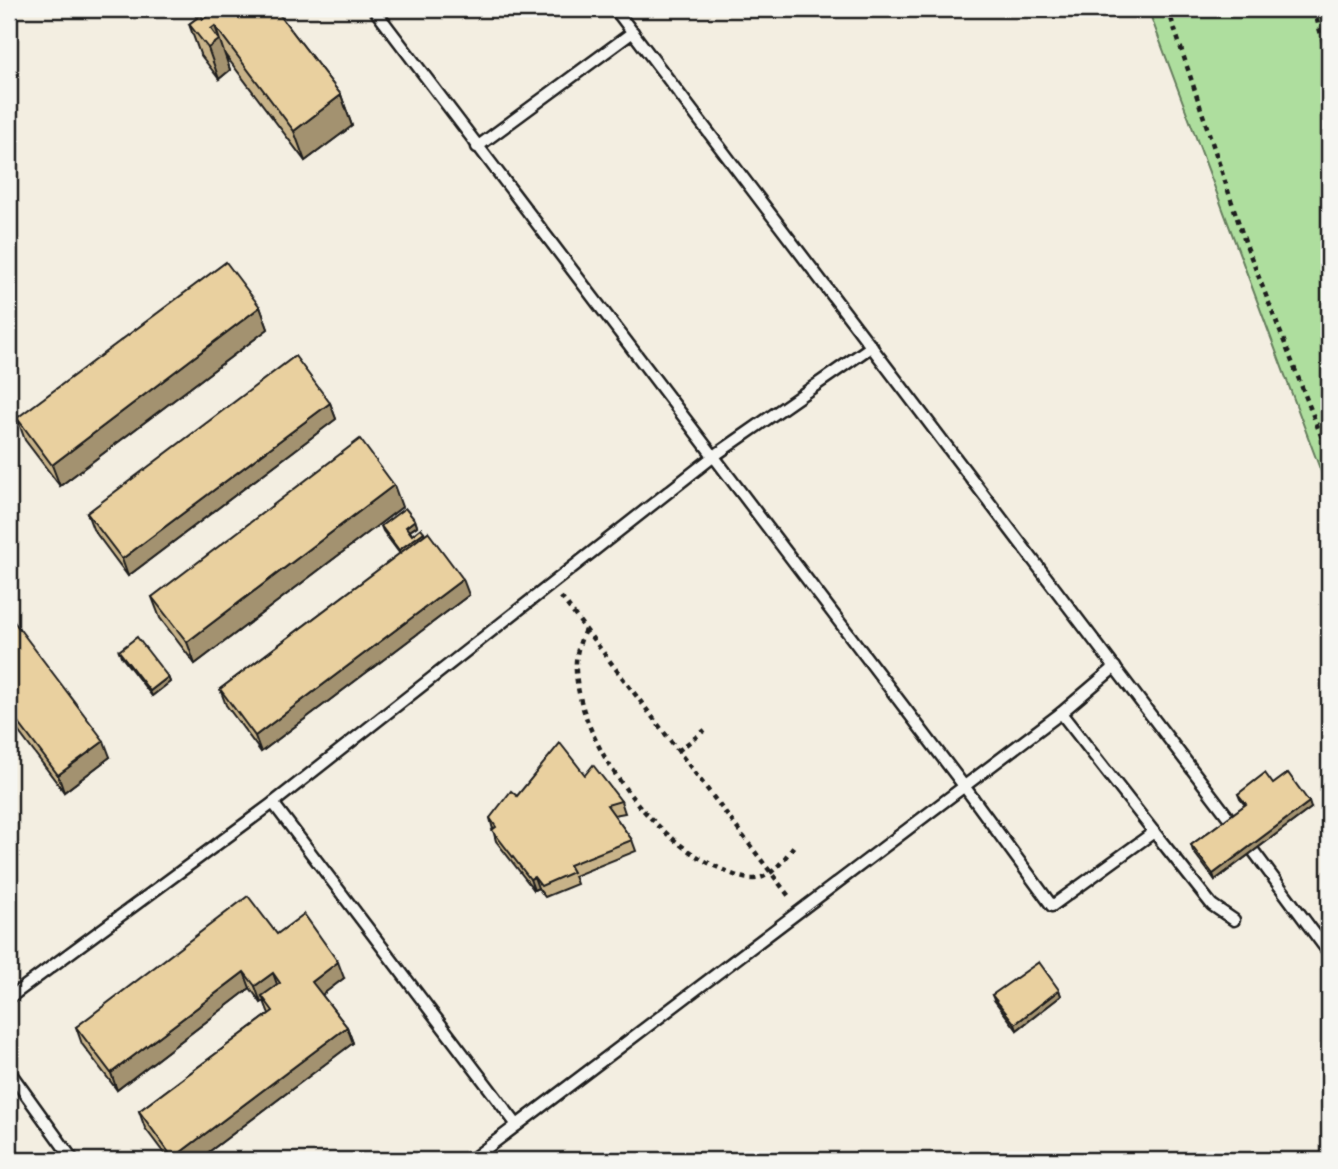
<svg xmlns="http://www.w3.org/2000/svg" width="1338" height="1169" font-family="'Balsamiq Sans',sans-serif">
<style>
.green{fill:#aede9e;stroke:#657d5d;stroke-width:2}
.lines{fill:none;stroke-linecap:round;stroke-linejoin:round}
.lane-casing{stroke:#1c1c1c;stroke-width:15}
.path{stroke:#1c1c1c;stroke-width:4.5;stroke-dasharray:5 5;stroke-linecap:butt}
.lane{stroke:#f6f6f2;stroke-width:10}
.wall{fill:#c8b389;stroke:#1c1c1c;stroke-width:2}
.shaded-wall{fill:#a3926f;stroke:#1c1c1c;stroke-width:2}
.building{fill:#e9d09f;stroke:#1c1c1c;stroke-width:2}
</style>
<rect width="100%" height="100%" fill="#f3eee1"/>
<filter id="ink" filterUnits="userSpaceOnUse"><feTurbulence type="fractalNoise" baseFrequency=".0143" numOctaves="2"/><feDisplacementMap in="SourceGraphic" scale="14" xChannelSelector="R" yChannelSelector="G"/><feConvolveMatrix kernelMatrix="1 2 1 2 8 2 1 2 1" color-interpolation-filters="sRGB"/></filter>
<g filter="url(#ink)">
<!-- green -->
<polygon class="green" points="1148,9 1329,9 1329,493"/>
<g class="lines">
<!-- lane casing -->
<g class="lane-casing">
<g id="lane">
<polyline points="374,9 964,786 1052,906 1154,832 1061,713"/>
<polyline points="615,9 1235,826"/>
<polyline points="477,147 633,32"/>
<polyline points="273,803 517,1125"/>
<polyline points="1154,832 1212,905 1234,920"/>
<polyline points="1246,841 1329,953"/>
<polyline points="9,998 273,803 714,456 872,346"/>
<polyline points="9,1071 73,1160"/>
<polyline points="471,1160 1061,713 1115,667"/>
</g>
</g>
<!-- path -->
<g class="path">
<polyline points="1168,9 1245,242 1329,456"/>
<polyline points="1314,9 1329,64"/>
<polyline points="561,597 791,899"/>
<path d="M 585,630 C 579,643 575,656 576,671 C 580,744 651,838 717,867 C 727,872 741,879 752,879 C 773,879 785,857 796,843"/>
<polyline points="678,751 705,730"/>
</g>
<!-- lane -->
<use href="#lane" class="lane"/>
</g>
<!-- wall -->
<g class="wall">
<polygon points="191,9 275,9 341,95 352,126 305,161 226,56 226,57 230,70 219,79 200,54 189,24 197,18"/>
<polygon points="260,307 268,329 60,486 25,440 17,418"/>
<polygon points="330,403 336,419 128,576 93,529 87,513"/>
<polygon points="402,507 195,664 160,618 152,597"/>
<polygon points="415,520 417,526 410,531 412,535 425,535 469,595 261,752 226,705 220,689 400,554 383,531 381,526"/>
<polygon points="9,615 110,757 64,792 9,719"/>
<polygon points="119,651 168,677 170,682 152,696 121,656"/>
<polygon points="585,775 621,801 625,813 614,815 632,840 636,851 574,876 577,884 545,897 538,888 534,890 496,841 490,818 517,796"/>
<polygon points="1273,784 1311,808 1215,880 1193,851 1191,845 1245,805 1240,799 1238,794"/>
<polygon points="277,934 344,978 322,995 347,1027 353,1043 198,1160 169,1160 145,1128 139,1111 269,1014 264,1001 261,1003 250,988 117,1090 82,1044 76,1027"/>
<polygon points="1059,990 1061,996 1017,1030 994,1000 992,995"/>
</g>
<!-- shaded-wall -->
<g class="shaded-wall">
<polygon points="215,26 230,70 219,79 208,48 211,29"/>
<polygon points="341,95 352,126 305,161 294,131"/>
<polygon points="260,307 268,329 60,486 52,465"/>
<polygon points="330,403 336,419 128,576 122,559"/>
<polygon points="394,485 402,507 195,664 187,642"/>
<polygon points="415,520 417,526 408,532 406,527"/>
<polygon points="424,532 426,537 401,556 399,550"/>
<polygon points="463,579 469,595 261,752 255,736"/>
<polygon points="168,677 170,682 152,696 150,691"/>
<polygon points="104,741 110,757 64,792 58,775"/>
<polygon points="1309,802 1311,808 1215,880 1213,874"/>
<polygon points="534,877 538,888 534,890 530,879"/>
<polygon points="338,962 344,978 318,998 312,982"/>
<polygon points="244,972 250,988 117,1090 111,1073"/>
<polygon points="273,973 279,990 262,996 264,1001 261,1003 255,986"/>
<polygon points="1059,990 1061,996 1017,1030 1015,1024"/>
<polygon points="347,1027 353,1043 198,1160 174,1160 173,1158"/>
</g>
<!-- building -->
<g class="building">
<polygon points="203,9 275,9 341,95 294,131 215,26 211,29 219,40 208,48 189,24 201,15 203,19 208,16"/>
<polygon points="226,262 260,307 52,465 17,418"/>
<polygon points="295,356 330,403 122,559 87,513"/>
<polygon points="360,439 394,485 187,642 152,597"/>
<polygon points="405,508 415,520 406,527 412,535 421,528 424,532 399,550 381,526"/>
<polygon points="428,532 463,579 255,736 220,689"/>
<polygon points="9,615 104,741 58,775 9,710"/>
<polygon points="137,637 168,677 150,691 119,651"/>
<polygon points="560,743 585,775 593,765 621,801 607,805 632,840 569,865 573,872 541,886 534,877 530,879 492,830 496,827 490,818 511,791 517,796"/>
<polygon points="1265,773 1273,784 1288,773 1309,802 1213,874 1191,845 1246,804 1238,794"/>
<polygon points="248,896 277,934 304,914 338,962 312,982 347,1027 173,1158 139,1111 273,1011 262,996 280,983 273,973 255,986 244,972 111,1073 76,1027"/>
<polygon points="1039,962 1059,990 1015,1024 992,995"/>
</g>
</g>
<!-- margin -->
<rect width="1338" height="1169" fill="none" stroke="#f6f6f2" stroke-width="35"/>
<rect x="18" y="18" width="1303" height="1134" fill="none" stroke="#1c1c1c" stroke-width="2.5" filter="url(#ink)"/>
</svg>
